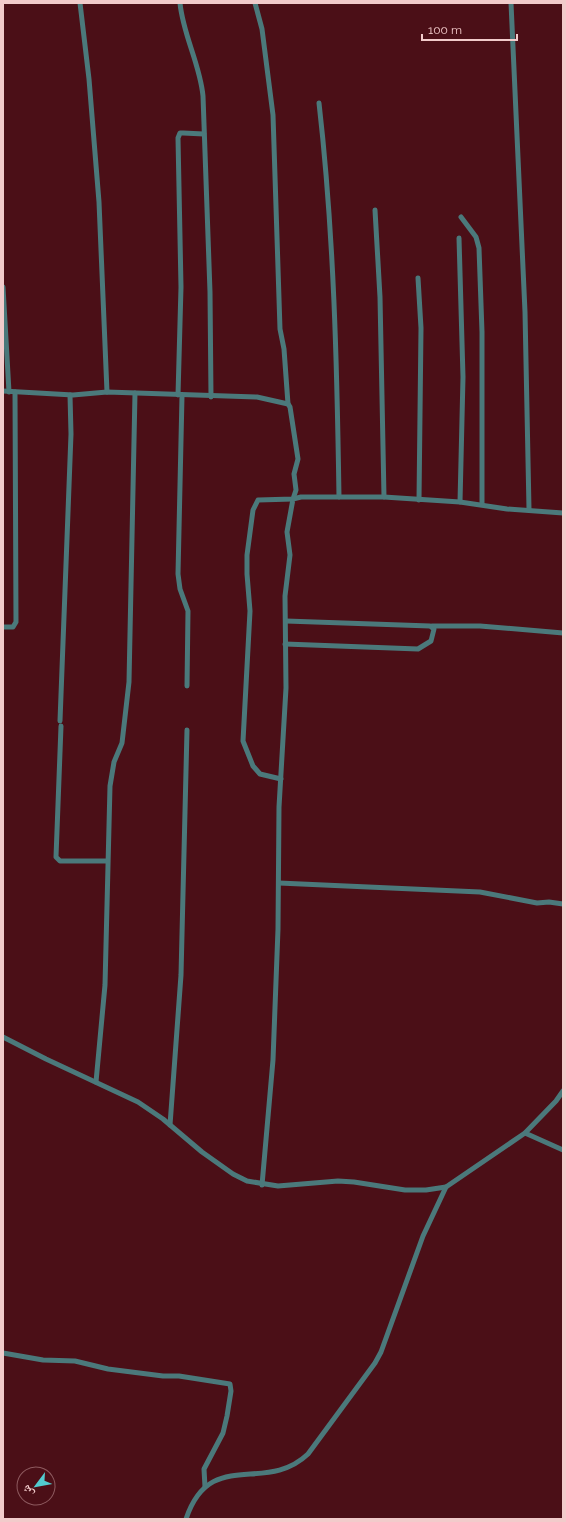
<svg xmlns="http://www.w3.org/2000/svg" width="566" height="1522" font-family="Raleway,'Noto Naskh Arabic',sans-serif">
<style>
.lines{fill:none;stroke-linecap:round;stroke-linejoin:round}
.street{stroke:#4b797b;stroke-width:5}
</style>
<rect width="100%" height="100%" fill="#4b0f17"/>
<g class="lines">
<!-- street -->
<g class="street">
<polyline points="80,3 89,79 99,202 107,392"/>
<path d="M 180,3 C 183,35 200,64 203,96 L 210,292 L 211,397"/>
<polyline points="255,3 262,29 273,115 280,329 284,349 288,404"/>
<polyline points="511,3 525,312 529,509"/>
<path d="M 319,103 C 334,234 337,366 339,497"/>
<polyline points="375,210 380,297 384,497"/>
<polyline points="461,217 476,237 479,248 482,332 482,504"/>
<polyline points="459,238 463,377 460,502"/>
<polyline points="418,278 421,328 419,500"/>
<polyline points="3,287 9,392"/>
<polyline points="3,391 73,395 107,392 257,397 288,404 290,407 298,459 294,474 296,490 293,499 258,500 253,510 247,555 247,574 250,611 243,741 253,766 260,774 281,779"/>
<polyline points="178,395 181,287 178,138 180,133 183,133 204,134"/>
<polyline points="182,396 178,574 180,589 188,611 187,686"/>
<polyline points="432,626 480,626 563,633"/>
<polyline points="3,627 13,627 16,622 15,392"/>
<polyline points="285,644 418,649 431,641 434,629 430,626 286,621"/>
<polyline points="60,721 71,434 70,395"/>
<polyline points="61,726 56,857 60,861 107,861"/>
<polyline points="279,883 480,892 537,903 549,902 563,904"/>
<polyline points="3,1037 46,1059 138,1102 163,1119 202,1152 233,1174 247,1181 278,1186 338,1181 354,1182 405,1190 426,1190 446,1187"/>
<polyline points="96,1082 105,985 110,786 114,762 122,743 129,682 135,393"/>
<polyline points="170,1125 181,975 187,730"/>
<polyline points="525,1133 563,1150"/>
<polyline points="262,1185 273,1060 278,929 279,807 286,688 285,596 290,555 287,532 293,499 301,497 384,497 460,502 507,509 563,513"/>
<polyline points="3,1353 43,1360 75,1361 108,1369 163,1376 179,1376 230,1384 231,1391 227,1416 223,1433 204,1469 205,1487"/>
<path d="M 186,1519 C 210,1447 265,1495 308,1454 L 375,1363 L 381,1352 L 423,1236 L 446,1187 L 525,1133 L 556,1101 L 563,1091"/>
</g>
</g>
<!-- border -->
<rect width="566" height="1522" fill="none" stroke="#f2cbcb" stroke-width="8"/>
<!-- north arrow -->
<g transform="translate(36 1486) rotate(238)"><circle r="19" fill="#4b0f17" stroke="#8e5a5f"/>
<path d="M0-3L7 15L0 10L-7 15Z" fill="#52ccd0"/>
<text y="-6" font-size="11" font-weight="bold" text-anchor="middle" fill="#f2cbcb">ش</text>
</g>
<!-- scale -->
<path d="M422 34v6h95v-6" fill="none" stroke="#f2cbcb" stroke-width="2"/>
<text x="428" y="34" font-size="12" fill="#f2cbcb" stroke="#4b0f17" stroke-width="3" paint-order="stroke">100 m</text>
</svg>
